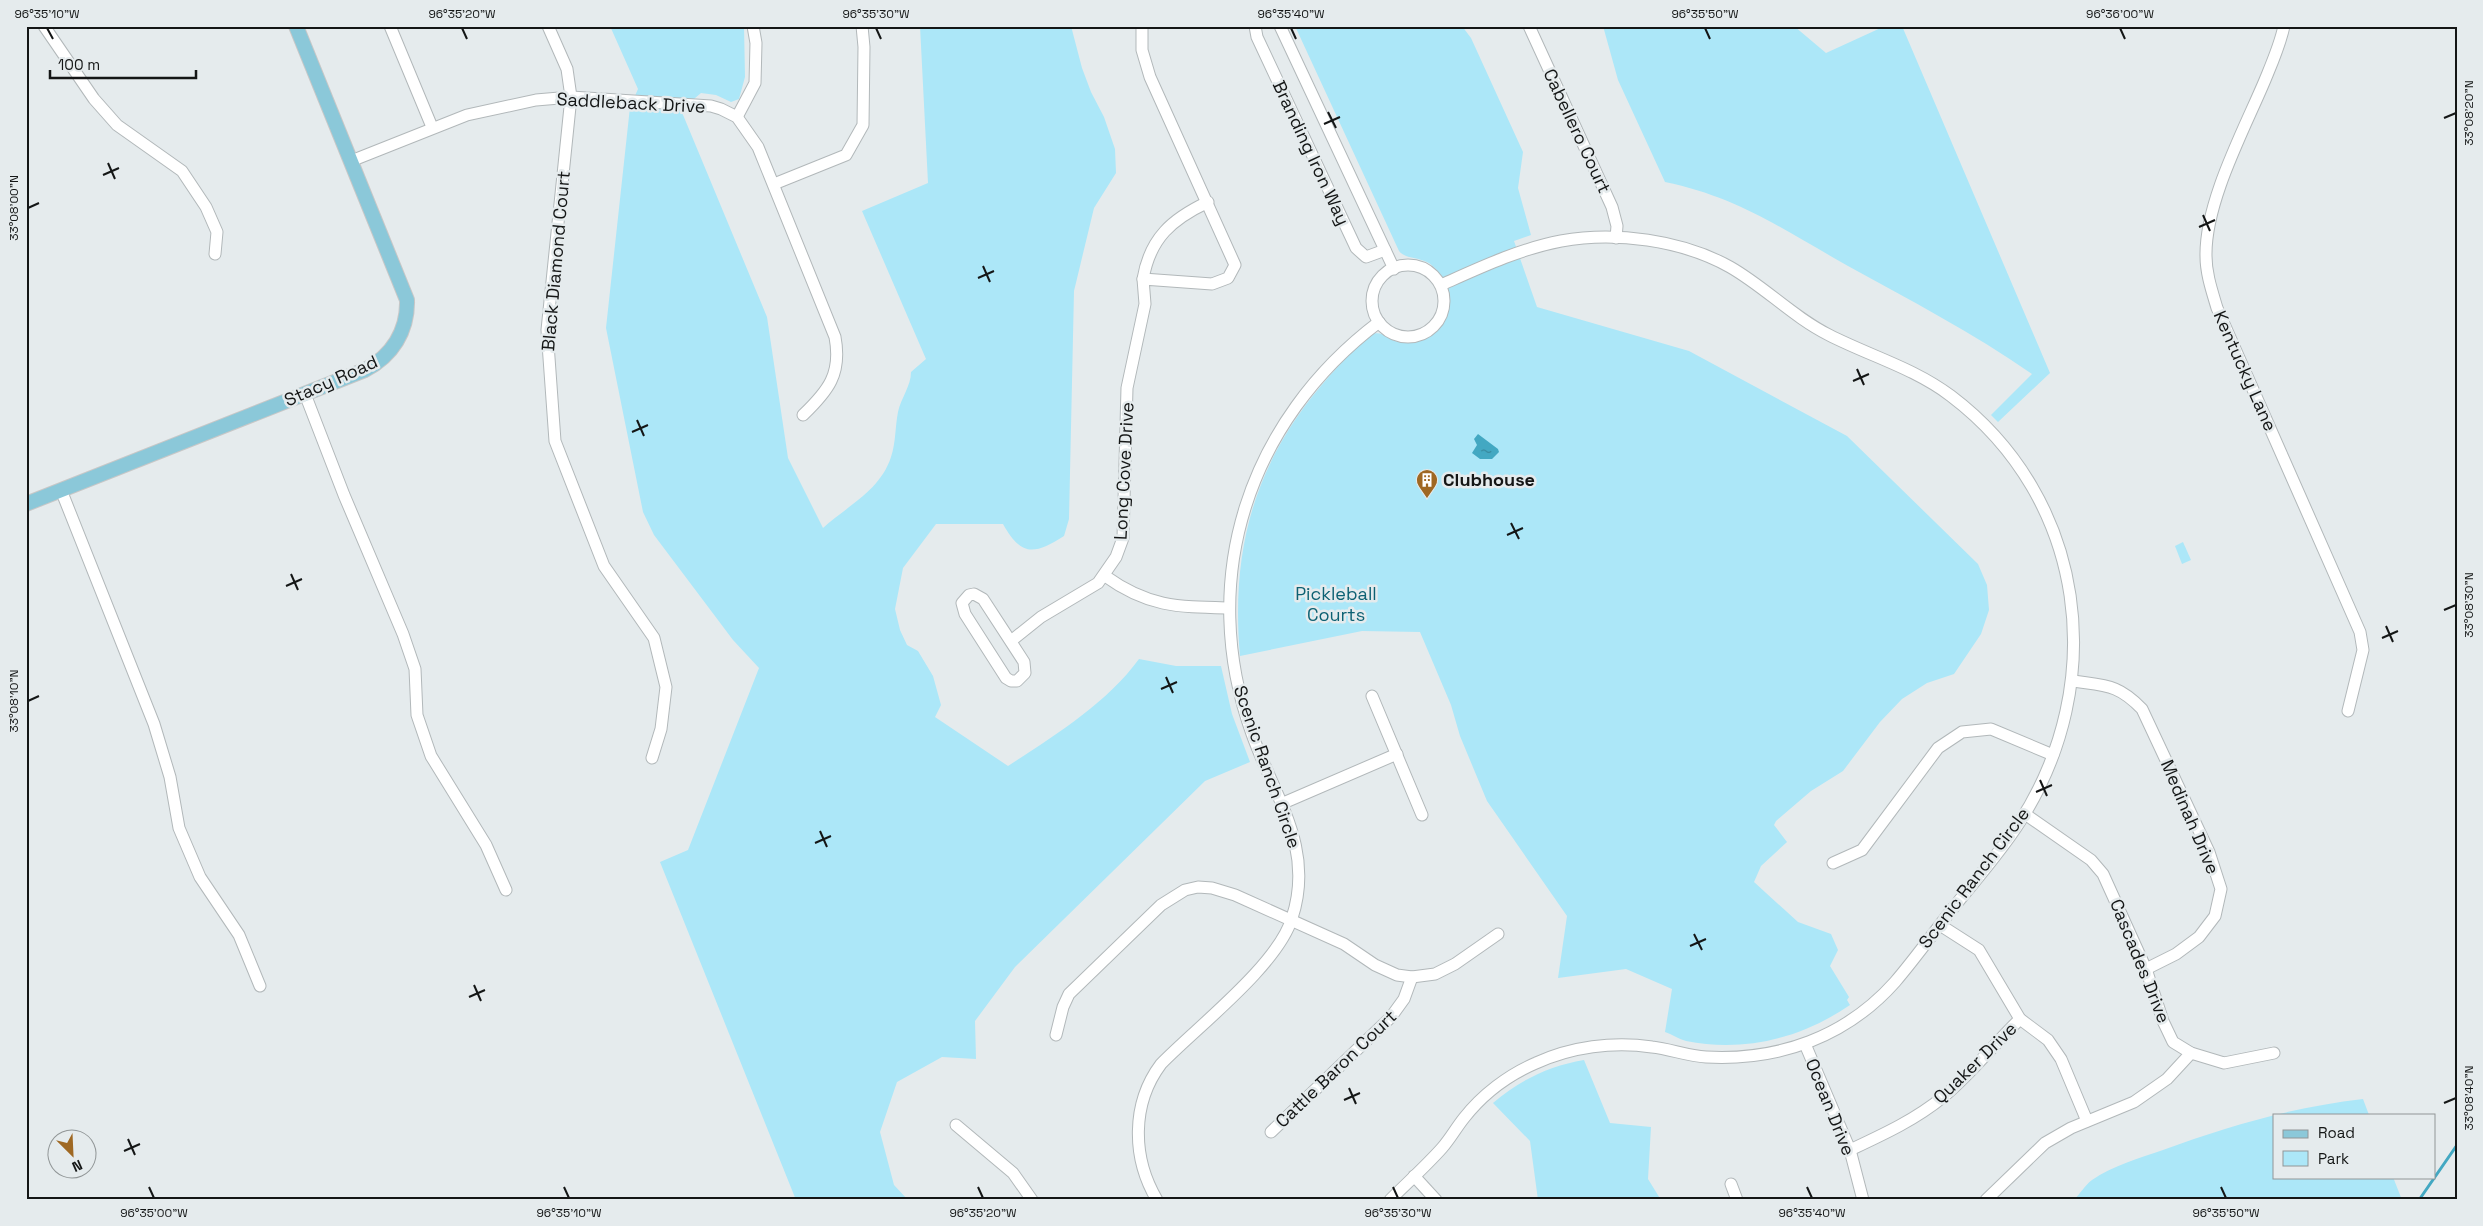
<svg xmlns="http://www.w3.org/2000/svg" width="2483" height="1226" font-family="'Space Grotesk',sans-serif">
<style>
.green{fill:#ace7f8}
.water{fill:url(#water-ripples)}
.lines{fill:none;stroke-linecap:round;stroke-linejoin:round}
.stream{stroke:#43a8c2;stroke-width:3}
.minor-casing{stroke:#b2b8ba;stroke-width:13}
.major-casing{stroke:#c7c7c7;stroke-width:16}
.minor{stroke:#fff;stroke-width:11}
.major{stroke:#8bc8d9;stroke-width:14}
.ticks{fill:none;stroke:#141616;stroke-width:2}
.labels{text-anchor:middle;stroke-width:5;stroke-linejoin:round;paint-order:stroke}
.street-label{font-size:18px;fill:#141616;stroke:#e5ebed}
.poi-label{font-size:18px;font-weight:bold;fill:#141616;stroke:#e5ebed;text-anchor:start}
.park-label{font-size:18px;fill:#0d6173;stroke:#e5ebed}
.neatline{fill:none;stroke:#141616;stroke-width:2}
.ticks-label{font-size:12px;text-anchor:middle;fill:#141616}
</style>
<defs>
<pattern id="water-ripples" width="26" height="14" patternUnits="userSpaceOnUse" patternTransform="scale(1.25)"><rect width="26" height="14" fill="#43a8c2"/><path d="M2 4q2-2 4 0t4 0M15 11q2-2 4 0t4 0" fill="none" stroke="#37889d"/></pattern>
</defs>
<rect width="100%" height="100%" fill="#e5ebed"/>
<!-- green -->
<g class="green">
<path d="M 610,26 L 744,26 L 745,77 L 739,99 L 731,102 L 716,95 L 701,93 L 681,110 L 767,317 L 788,458 L 823,528 C 847,506 880,491 891,457 C 896,442 895,427 898,412 C 901,398 911,386 911,372 L 926,359 L 862,211 L 928,183 L 920,26 L 1071,26 L 1082,68 L 1091,92 L 1104,117 L 1115,149 L 1116,173 L 1094,208 L 1074,291 L 1069,519 L 1064,536 C 1035,554 1022,558 1003,524 L 936,524 L 903,568 L 895,609 L 900,630 L 907,645 L 918,651 L 933,676 L 941,705 L 935,717 L 1008,766 C 1054,736 1106,704 1139,659 L 1176,666 L 1221,666 L 1232,714 L 1250,762 L 1205,781 L 1015,967 L 975,1021 L 976,1059 L 942,1057 L 897,1082 L 880,1132 L 894,1185 L 908,1200 L 796,1200 L 660,862 L 688,850 L 759,668 L 733,640 L 654,535 L 643,512 L 606,328 L 630,107 L 638,89 Z"/>
<path d="M 1295,26 L 1462,26 L 1471,38 L 1523,152 L 1518,188 L 1531,235 L 1514,241 L 1537,307 L 1689,351 L 1847,436 L 1978,564 L 1987,585 L 1989,610 L 1981,634 L 1954,674 L 1927,683 L 1902,699 L 1880,722 L 1843,771 L 1811,791 L 1776,821 L 1774,825 L 1787,842 L 1761,866 L 1754,882 L 1798,922 L 1831,934 L 1838,950 L 1830,966 L 1849,997 L 1847,1000 L 1850,1005 C 1802,1038 1744,1053 1686,1041 C 1678,1039 1672,1034 1665,1032 L 1672,989 L 1626,969 L 1558,978 L 1567,916 L 1487,801 L 1460,736 L 1451,705 L 1420,632 L 1362,631 L 1240,656 C 1228,520 1271,426 1370,335 C 1381,330 1385,337 1395,341 C 1414,347 1440,335 1446,316 C 1451,300 1448,286 1438,272 C 1426,254 1408,262 1399,251 Z"/>
<path d="M 1603,26 L 1794,26 L 1826,53 L 1885,26 L 1902,26 L 2050,373 L 1998,422 L 1991,415 L 2032,374 C 1973,333 1910,300 1848,266 C 1784,230 1738,197 1665,182 L 1618,80 Z"/>
<polygon points="2183,542 2191,560 2182,564 2175,546"/>
<path d="M 1584,1060 L 1610,1123 L 1651,1127 L 1648,1179 L 1661,1200 L 1538,1200 L 1530,1141 L 1493,1103 C 1520,1080 1549,1066 1584,1060 Z"/>
<path d="M 2363,1099 L 2369,1115 L 2274,1115 L 2274,1177 L 2393,1177 L 2402,1200 L 2074,1200 C 2080,1194 2085,1185 2092,1180 C 2112,1166 2140,1158 2163,1150 C 2228,1126 2293,1107 2363,1099 Z"/>
</g>
<!-- water -->
<polygon class="water" points="1478,434 1498,449 1499,452 1492,459 1480,459 1472,453 1477,445 1474,439"/>
<g class="lines">
<!-- stream -->
<polyline class="stream" points="2419,1200 2457,1145"/>
<!-- minor casing -->
<g class="minor-casing">
<g id="minor">
<polyline points="44,26 94,99 117,125 182,171 206,207 217,232 215,254"/>
<polyline points="390,26 432,127"/>
<polyline points="548,26 567,69 571,97 547,330 555,441 604,566 654,638 666,687 661,729 652,758"/>
<polyline points="1255,26 1257,37 1356,248 1366,257 1385,250"/>
<polyline points="1280,26 1394,269"/>
<polyline points="1529,26 1612,207 1617,226 1616,238"/>
<path d="M 2284,26 C 2280,45 2272,63 2265,80 C 2244,130 2205,202 2206,256 C 2206,274 2212,291 2217,308 L 2360,632 L 2363,650 L 2348,711"/>
<polyline points="737,117 755,83 756,43 753,26"/>
<path d="M 351,161 L 467,115 L 536,100 L 571,97 L 711,106 L 721,109 L 737,117 L 758,147 L 835,337 C 842,374 828,391 803,415"/>
<polyline points="774,184 846,155 863,125 864,47 862,26"/>
<circle cx="1408" cy="301" r="36"/>
<path d="M 1143,279 C 1150,238 1172,219 1208,202"/>
<polyline points="305,394 344,495 403,634 415,669 417,715 431,756 486,845 506,890"/>
<polyline points="61,490 154,724 170,777 179,828 200,877 239,935 260,986"/>
<path d="M 1105,576 C 1148,607 1178,607 1229,608"/>
<polygon points="974,594 983,599 1024,662 1025,673 1017,681 1011,681 1006,678 965,614 962,603 969,595"/>
<polyline points="1011,641 1041,617 1098,583 1116,557 1123,538 1127,388 1145,304 1143,279 1212,284 1228,278 1235,265 1150,77 1142,50 1142,26"/>
<path d="M 2073,681 C 2106,686 2118,684 2142,709 L 2209,852 L 2221,889 L 2215,916 L 2199,937 L 2176,954 L 2146,969"/>
<polyline points="1372,696 1422,815"/>
<polyline points="1281,804 1397,754"/>
<polyline points="2025,814 2091,860 2103,874 2146,969 2163,1021 2173,1042 2191,1053 2224,1063 2274,1053"/>
<polyline points="1833,863 1862,850 1938,748 1962,732 1991,729 2053,755"/>
<polyline points="1940,925 1979,950 2020,1019 2048,1040 2061,1059 2087,1121"/>
<polyline points="1056,1035 1063,1007 1069,994 1161,905 1185,890 1198,887 1212,888 1235,895 1344,944 1375,965 1397,975 1412,977 1435,974 1455,964 1498,934"/>
<polyline points="1805,1044 1850,1150 1863,1200"/>
<polyline points="956,1125 1013,1173 1032,1200"/>
<polyline points="1271,1132 1391,1017 1404,999 1412,977"/>
<path d="M 1850,1150 C 1882,1135 1915,1120 1943,1097 C 1971,1074 1994,1044 2020,1019"/>
<polyline points="1414,1176 1436,1200"/>
<polyline points="1731,1184 1737,1200"/>
<path d="M 1157,1200 C 1132,1158 1131,1104 1161,1064 C 1197,1027 1278,965 1292,918 C 1315,848 1275,798 1252,734 C 1196,579 1248,421 1379,322"/>
<path d="M 1390,1200 C 1407,1183 1426,1166 1442,1148 C 1450,1139 1456,1128 1464,1118 C 1482,1095 1508,1075 1536,1063 C 1571,1047 1613,1041 1652,1047 C 1670,1049 1688,1056 1706,1057 C 1779,1061 1846,1037 1895,982 C 1913,961 1929,939 1946,917 C 1970,886 1998,856 2019,823 C 2110,683 2087,499 1951,396 C 1914,368 1870,356 1829,335 C 1793,317 1765,287 1730,267 C 1682,240 1615,231 1561,241 C 1519,249 1479,268 1441,285"/>
<polyline points="1986,1200 2045,1143 2071,1128 2134,1102 2167,1079 2191,1053"/>
</g>
</g>
<!-- major casing -->
<g class="major-casing">
<path id="major" d="M 26,504 L 365,370 C 392,356 408,331 407,300 L 296,26"/>
</g>
<!-- minor -->
<use href="#minor" class="minor"/>
<!-- major -->
<use href="#major" class="major"/>
</g>
<!-- ticks -->
<path class="ticks" d="M 47,28 L 53,39M 462,28 L 467,39M 876,28 L 881,39M 1291,28 L 1296,39M 1705,28 L 1710,39M 2120,28 L 2125,39M 1328,112 L 1336,128M 2444,118 L 2456,113M 1324,124 L 1340,117M 108,163 L 115,179M 103,175 L 119,168M 28,208 L 39,203M 2203,215 L 2210,231M 2199,227 L 2215,220M 983,266 L 990,282M 978,278 L 994,271M 1857,369 L 1864,385M 1853,381 L 1869,374M 637,420 L 644,436M 632,432 L 648,425M 1511,523 L 1519,539M 1507,535 L 1523,528M 291,574 L 298,590M 286,586 L 302,579M 2444,610 L 2456,605M 2386,626 L 2393,642M 2382,638 L 2398,631M 1166,677 L 1173,693M 1161,689 L 1177,682M 28,701 L 39,696M 2040,780 L 2047,796M 2036,792 L 2052,785M 820,831 L 827,847M 815,843 L 831,836M 1694,934 L 1702,950M 1690,946 L 1706,939M 474,985 L 481,1001M 469,997 L 485,990M 1349,1088 L 1356,1104M 1344,1100 L 1360,1093M 2444,1103 L 2456,1098M 128,1139 L 135,1155M 124,1151 L 140,1144M 149,1187 L 154,1198M 564,1187 L 569,1198M 978,1187 L 983,1198M 1393,1187 L 1398,1198M 1807,1187 L 1812,1198M 2221,1187 L 2226,1198"/>
<!-- icons -->
<defs>
<g id="building-pin" transform="scale(1.125)"><path d="M0 17L-7.5 6A9.5 9.5 0 1 1 7.5 6Z" fill="#9f6823" stroke="#e5ebed"/><path d="M-4-6H4V6H1V3H-1V6H-4ZM-2.5-4.3h1.7v1.8h-1.7ZM.8-4.3h1.7v1.8H.8ZM-2.5-1h1.7V.8h-1.7ZM.8-1h1.7V.8H.8Z" fill="#fff"/></g>
</defs>
<g fill-rule="evenodd">
<use href="#building-pin" x="1427" y="480"/>
</g>
<g class="labels">
<!-- street labels -->
<g class="street-label">
<text transform="translate(631 103) rotate(3)" y="6">Saddleback Drive</text>
<text transform="translate(1577 131) rotate(65)" y="6">Cabellero Court</text>
<text transform="translate(1311 153) rotate(65)" y="6">Branding Iron Way</text>
<text transform="translate(556 261) rotate(-85)" y="6">Black Diamond Court</text>
<text transform="translate(2245 371) rotate(66)" y="6">Kentucky Lane</text>
<text transform="translate(331 381) rotate(-24)" y="6">Stacy Road</text>
<text transform="translate(1124 471) rotate(-87)" y="6">Long Cove Drive</text>
<text transform="translate(1267 767) rotate(71)" y="6">Scenic Ranch Circle</text>
<text transform="translate(2190 817) rotate(67)" y="6">Medinah Drive</text>
<text transform="translate(1974 878) rotate(-53)" y="6">Scenic Ranch Circle</text>
<text transform="translate(2140 961) rotate(68)" y="6">Cascades Drive</text>
<text transform="translate(1975 1063) rotate(-44)" y="6">Quaker Drive</text>
<text transform="translate(1336 1069) rotate(-44)" y="6">Cattle Baron Court</text>
<text transform="translate(1830 1107) rotate(68)" y="6">Ocean Drive</text>
</g>
<!-- poi labels -->
<g class="poi-label">
<text x="1443" y="486">Clubhouse</text>
</g>
<!-- park labels -->
<g class="park-label">
<text x="1336" y="600">Pickleball<tspan x="1336" dy="21">Courts</tspan></text>
</g>
</g>
<!-- border -->
<rect width="2483" height="1226" fill="none" stroke="#e5ebed" stroke-width="55"/>
<!-- legend -->
<rect x="2273" y="1114" width="162" height="65" fill="#e5ebed" stroke="#919697"/>
<rect x="2283" y="1130" width="25" height="8" fill="#8bc8d9" stroke="#919697"/>
<text x="2318" y="1138" font-size="15" fill="#141616">Road</text>
<rect x="2283" y="1151" width="25" height="15" fill="#ace7f8" stroke="#919697"/>
<text x="2318" y="1164" font-size="15" fill="#141616">Park</text>
<!-- north arrow -->
<g transform="translate(72 1154) rotate(156)"><circle r="24" fill="#e5ebed" stroke="#919697"/>
<path d="M0-4L9 19L0 12L-9 19Z" fill="#9f6823"/>
<text y="-8" font-size="14" font-weight="bold" text-anchor="middle" fill="#141616">N</text>
</g>
<!-- scale -->
<path d="M50 70v8h146v-8" fill="none" stroke="#141616" stroke-width="2.5"/>
<text x="58" y="70" font-size="15" fill="#141616" stroke="#e5ebed" stroke-width="4" paint-order="stroke">100 m</text>
<rect x="28" y="28" width="2428" height="1170" class="neatline"/>
<g class="ticks-label">
<text x="47" y="18">96°35'10"W</text>
<text x="462" y="18">96°35'20"W</text>
<text x="876" y="18">96°35'30"W</text>
<text x="1291" y="18">96°35'40"W</text>
<text x="1705" y="18">96°35'50"W</text>
<text x="2120" y="18">96°36'00"W</text>
<text transform="translate(2469 113) rotate(-90)" y="4">33°08'20"N</text>
<text transform="translate(14 208) rotate(-90)" y="4">33°08'00"N</text>
<text transform="translate(2469 605) rotate(-90)" y="4">33°08'30"N</text>
<text transform="translate(14 701) rotate(-90)" y="4">33°08'10"N</text>
<text transform="translate(2469 1098) rotate(-90)" y="4">33°08'40"N</text>
<text x="154" y="1217">96°35'00"W</text>
<text x="569" y="1217">96°35'10"W</text>
<text x="983" y="1217">96°35'20"W</text>
<text x="1398" y="1217">96°35'30"W</text>
<text x="1812" y="1217">96°35'40"W</text>
<text x="2226" y="1217">96°35'50"W</text>
</g>
</svg>
